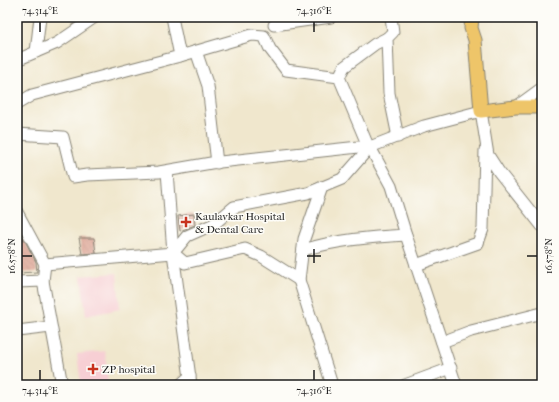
<svg xmlns="http://www.w3.org/2000/svg" width="559" height="402" font-family="'IM FELL French Canon',serif">
<style>
.built{fill:#f7cfd4}
.building{fill:url(#building-back-hatch)}
.lines{fill:none;stroke-linecap:round;stroke-linejoin:round}
.minor-casing{stroke:#868274;stroke-width:13}
.major-casing{stroke:#868274;stroke-width:15}
.minor{stroke:#fff;stroke-width:11}
.major{stroke:#eec569;stroke-width:13}
.ticks{fill:none;stroke:#1c1c1c;stroke-width:1.5}
.poi-dot{fill:#c8321e;stroke:#fdfcf7;stroke-width:1.5}
.labels{text-anchor:middle;stroke-width:3;stroke-linejoin:round;paint-order:stroke}
.poi-label{font-size:11px;fill:#1c1c1c;stroke:#fdfcf7;text-anchor:start}
.neatline{fill:none;stroke:#1c1c1c;stroke-width:1.5}
.ticks-label{font-size:10px;text-anchor:middle;fill:#1c1c1c}
</style>
<defs>
<pattern id="building-back-hatch" width="6" height="6" patternUnits="userSpaceOnUse"><rect width="6" height="6" fill="#db9f8e"/><path d="M-1 5l2 2M0 0l6 6M5-1l2 2" fill="none" stroke="#bb887a"/></pattern>
</defs>
<rect width="100%" height="100%" fill="#fdfcf7"/>
<filter id="ink" filterUnits="userSpaceOnUse"><feTurbulence type="fractalNoise" baseFrequency=".025" numOctaves="2"/><feDisplacementMap in="SourceGraphic" scale="8" xChannelSelector="R" yChannelSelector="G"/><feConvolveMatrix kernelMatrix="1 2 1 2 8 2 1 2 1" color-interpolation-filters="sRGB"/></filter>
<filter id="wash" filterUnits="userSpaceOnUse"><feTurbulence type="fractalNoise" baseFrequency=".012" numOctaves="4" result="noise"/><feDisplacementMap in="SourceGraphic" scale="16" xChannelSelector="R" yChannelSelector="G"/><feGaussianBlur stdDeviation="0.9" result="paint"/><feColorMatrix in="noise" values="0 0 0 0 0 0 0 0 0 0 0 0 0 0 0 0 0 1.4 0 .05"/><feComposite in="paint" operator="in"/></filter>
<g filter="url(#wash)">
<rect width="100%" height="100%" fill="#f0e7cd"/>
<!-- built -->
<g class="built">
<polygon points="117,273 120,309 86,316 81,276"/>
<polygon points="105,351 108,384 81,385 77,354"/>
</g>
<g id="blocks">
<!-- building -->
<g class="building">
<polygon points="194,214 195,225 180,231 178,216"/>
<polygon points="79,238 94,238 96,253 82,254"/>
<polygon points="17,239 24,239 36,262 37,272 17,273"/>
</g>
</g>
</g>
<g filter="url(#ink)">
<use href="#blocks" fill-opacity="0" stroke="#868274" stroke-width="1"/>
<g class="lines">
<!-- minor casing -->
<g class="minor-casing">
<g id="minor">
<polyline points="391,17 393,32 387,38 389,93 398,137"/>
<polyline points="274,25 331,17"/>
<polyline points="196,51 208,86 217,163"/>
<polyline points="36,52 40,17"/>
<polyline points="17,60 57,43 95,17"/>
<polyline points="339,77 344,67 375,44 387,38"/>
<polyline points="17,104 32,95 180,56 172,17"/>
<polyline points="516,107 542,88"/>
<polyline points="17,134 63,137 73,177 87,175 159,172 211,163 368,146 339,77 286,70 270,49 264,36 252,35 180,56"/>
<polyline points="322,187 304,239 299,280 332,385"/>
<polyline points="17,212 45,264"/>
<polyline points="406,235 456,385"/>
<path d="M 303,250 C 336,240 371,237 406,235 L 391,186 L 370,147"/>
<polyline points="173,253 187,236 214,224 234,207 308,193 342,179 370,147 424,126 481,111 488,155 499,172 542,226"/>
<polyline points="45,264 173,253 167,171"/>
<polyline points="416,265 478,243 483,229 485,150"/>
<polyline points="43,281 62,385"/>
<polyline points="17,282 43,281 45,264"/>
<polyline points="17,331 51,327"/>
<polyline points="442,342 471,331 542,313"/>
<polyline points="180,385 190,376"/>
<polyline points="191,385 173,253 185,263 245,249 261,256 299,280"/>
<polyline points="405,385 451,368"/>
</g>
</g>
<!-- major casing -->
<g class="major-casing">
<polyline id="major" points="472,17 471,28 475,40 481,111 516,107 542,107"/>
</g>
<!-- minor -->
<use href="#minor" class="minor"/>
<!-- major -->
<use href="#major" class="major"/>
</g>
</g>
<!-- ticks -->
<path class="ticks" d="M 40,22 L 40,32M 314,22 L 314,32M 314,249 L 314,263M 22,256 L 32,256M 307,256 L 321,256M 527,256 L 537,256M 40,370 L 40,380M 314,370 L 314,380"/>
<!-- markers -->
<g class="poi-dot">
<path d="M184 216h4v4h4v4h-4v4h-4v-4h-4v-4h4z"/>
<path d="M91 363h4v4h4v4h-4v4h-4v-4h-4v-4h4z"/>
</g>
<g class="labels">
<!-- poi labels -->
<g class="poi-label">
<text x="195" y="220">Kaulavkar Hospital<tspan x="195" dy="13">&amp; Dental Care</tspan></text>
<text x="102" y="373">ZP hospital</text>
</g>
</g>
<!-- margin -->
<rect width="559" height="402" fill="none" stroke="#fdfcf7" stroke-width="44"/>
<rect x="22" y="22" width="515" height="358" class="neatline"/>
<g class="ticks-label">
<text x="40" y="14">74.314°E</text>
<text x="314" y="14">74.316°E</text>
<text transform="translate(11 256) rotate(-90)" y="4">16.578°N</text>
<text transform="translate(548 256) rotate(-90)" y="4">16.578°N</text>
<text x="40" y="394">74.314°E</text>
<text x="314" y="394">74.316°E</text>
</g>
</svg>
